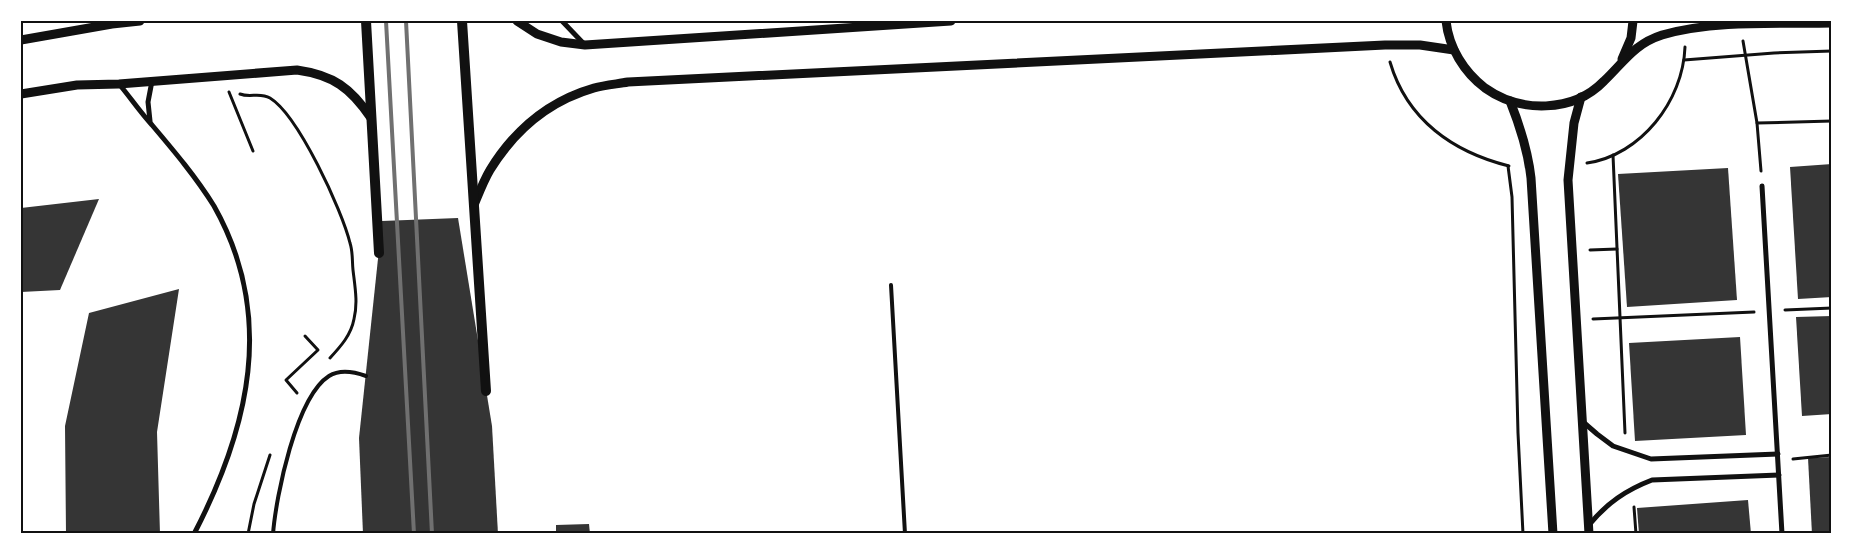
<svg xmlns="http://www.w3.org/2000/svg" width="1853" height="555" font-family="'Roboto Condensed',sans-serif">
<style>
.building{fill:#353535}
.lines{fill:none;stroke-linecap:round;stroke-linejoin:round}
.path{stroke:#111;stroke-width:3}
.service{stroke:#111;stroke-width:4}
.minor{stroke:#111;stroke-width:5}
.tertiary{stroke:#111;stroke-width:9}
.secondary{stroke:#111;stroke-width:10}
.rail{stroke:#707070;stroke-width:4}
.neatline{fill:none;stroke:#111;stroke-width:2}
</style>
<rect width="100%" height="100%" fill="#fff"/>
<!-- building -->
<g class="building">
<polygon points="1832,164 1832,297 1798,299 1790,167"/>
<polygon points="1728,168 1737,300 1627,307 1618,174"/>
<polygon points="99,199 60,290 21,292 21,208"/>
<polygon points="458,218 492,426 498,534 363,534 359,438 382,221"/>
<polygon points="179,289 157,432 160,534 66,534 65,426 89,313"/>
<polygon points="1832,316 1832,414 1802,416 1796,317"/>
<polygon points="1740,337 1746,435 1635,441 1629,343"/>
<polygon points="1832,457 1832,534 1812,534 1808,458"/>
<polygon points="1748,500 1751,534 1639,534 1637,508"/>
<polygon points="589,524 590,534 556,534 556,525"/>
</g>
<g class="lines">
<!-- path -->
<g class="path">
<polyline points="1743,41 1757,123 1761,171"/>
<polyline points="1684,60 1774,53 1832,51"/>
<path d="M 1390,62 C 1407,120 1453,152 1509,166"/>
<polyline points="229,92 253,151"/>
<path d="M 240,94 C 250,98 260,92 270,98 C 298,115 342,210 350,243 C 353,252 352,261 353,270 C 355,287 358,303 354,319 C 351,335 341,346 330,358"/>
<polyline points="1757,123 1832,121"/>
<polyline points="1613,155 1625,433"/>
<path d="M 1587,163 C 1641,155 1683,101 1685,47"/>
<polyline points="1508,166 1512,197 1518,433 1523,534"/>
<polyline points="1590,250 1617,249"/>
<polyline points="1785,310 1832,308"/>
<polyline points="1593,319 1754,312"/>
<polyline points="297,393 286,380 318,350 305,336"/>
<polyline points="1793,459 1832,455"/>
<polyline points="1634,507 1636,534"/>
<polyline points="248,534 254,504 270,455"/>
</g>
<!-- service -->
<g class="service">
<polyline points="891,285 905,534"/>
<path d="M 273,534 C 276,496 296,397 329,376 C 340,369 355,372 366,376"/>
</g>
<!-- minor -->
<g class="minor">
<polyline points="562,21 585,45"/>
<path d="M 119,84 C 130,97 140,112 152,125 C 174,151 196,177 214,206 C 276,316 249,428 194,534"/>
<polyline points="150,121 148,102 152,81"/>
<polyline points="1762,186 1782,534"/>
<polyline points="1582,421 1597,434 1613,446 1651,459 1778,454"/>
<path d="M 1589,525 C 1607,503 1626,490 1652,480 L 1779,475"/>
</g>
<!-- tertiary -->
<g class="tertiary">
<polyline points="517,21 537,34 561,42 585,45 951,21"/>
<path d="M 1446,21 C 1449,48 1464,72 1485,88 C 1520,113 1573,113 1604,81 C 1624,62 1634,44 1662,35 C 1713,20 1779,24 1832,23"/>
<polyline points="21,40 112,24 140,21"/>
<polyline points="1622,59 1631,38 1633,21"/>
<path d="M 21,94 L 77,85 L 119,84 L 297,70 C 333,75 351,88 371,118"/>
<polyline points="1581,97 1574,123 1568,180 1589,534"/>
<path d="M 1510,101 C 1520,126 1528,151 1531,178 L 1553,534"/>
<path d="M 474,205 C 479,193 484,180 490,170 C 514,131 549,101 594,88 C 605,85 617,84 628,82 L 1385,45 L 1420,45 L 1454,50"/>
</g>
<!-- secondary -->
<g class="secondary">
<polyline points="366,21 379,253"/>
<polyline points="462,21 486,391"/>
</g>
<!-- rail -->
<g class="rail">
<polyline points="386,21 414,534"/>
<polyline points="406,21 432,534"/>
</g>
</g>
<!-- border -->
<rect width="1853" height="555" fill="none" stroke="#ffffff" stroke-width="45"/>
<rect x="22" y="22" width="1808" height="510" class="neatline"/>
</svg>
